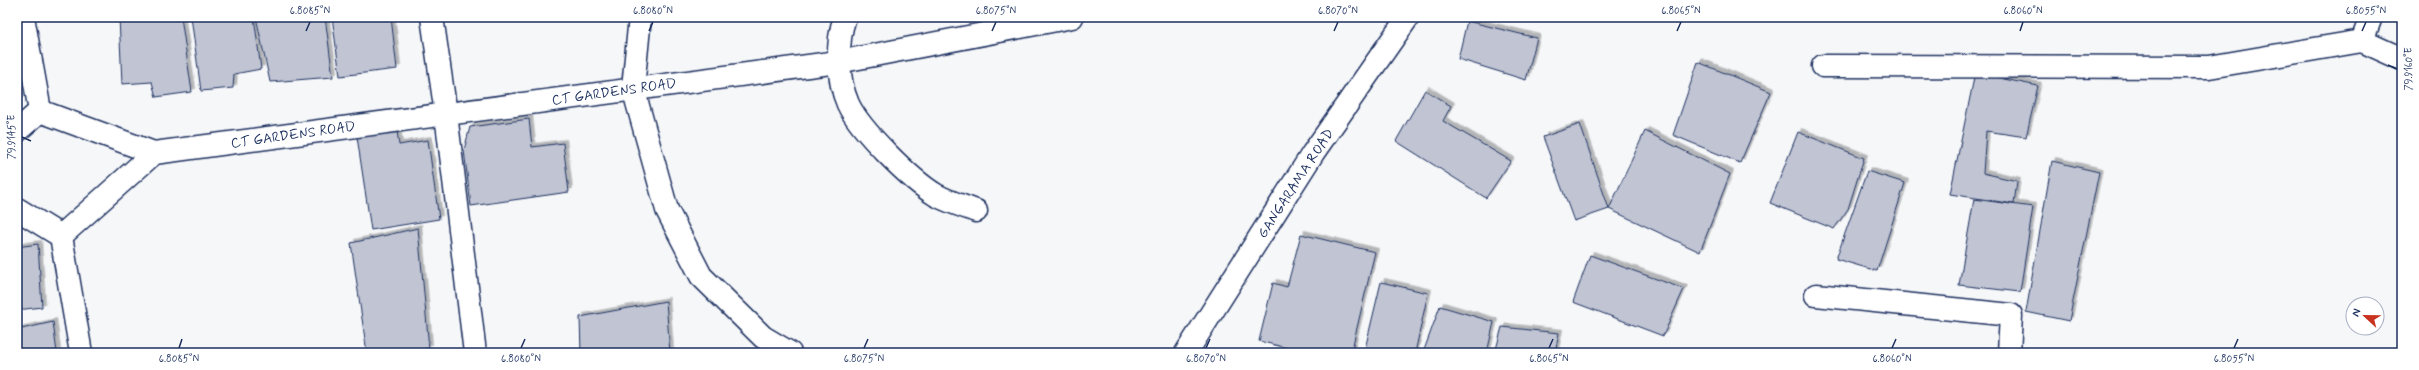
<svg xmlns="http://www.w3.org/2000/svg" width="2419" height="370" font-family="Mynerve,sans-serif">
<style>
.building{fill:#c0c4d3;stroke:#1b2f5e;filter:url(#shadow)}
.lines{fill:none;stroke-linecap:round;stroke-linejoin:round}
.minor-casing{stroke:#1b2f5e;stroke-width:25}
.minor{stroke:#fff;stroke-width:22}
.ticks{fill:none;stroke:#1b2f5e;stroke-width:1.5}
.labels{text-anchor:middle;stroke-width:3;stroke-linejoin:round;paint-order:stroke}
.street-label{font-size:14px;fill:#1b2f5e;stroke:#fff}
.neatline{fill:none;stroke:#1b2f5e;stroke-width:1.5}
.ticks-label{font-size:10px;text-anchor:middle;fill:#1b2f5e}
</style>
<defs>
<filter id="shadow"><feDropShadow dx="3.5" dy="-3.5" stdDeviation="0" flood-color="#0004"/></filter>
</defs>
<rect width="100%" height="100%" fill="#f6f7f9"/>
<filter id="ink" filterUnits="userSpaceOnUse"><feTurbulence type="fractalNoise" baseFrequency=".025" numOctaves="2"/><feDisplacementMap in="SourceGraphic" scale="8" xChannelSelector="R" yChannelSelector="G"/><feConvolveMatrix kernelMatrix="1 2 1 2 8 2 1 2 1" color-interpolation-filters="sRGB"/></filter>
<g filter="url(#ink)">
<!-- building -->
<g class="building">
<polygon points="119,17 181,17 192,92 156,97 152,82 122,84"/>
<polygon points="191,17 254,17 261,69 234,74 233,88 201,91"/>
<polygon points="256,17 325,17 333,77 270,82"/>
<polygon points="332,17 391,17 397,69 340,76"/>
<polygon points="1467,21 1537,38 1526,80 1458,59"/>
<polygon points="1698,62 1771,92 1740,163 1673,135"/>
<polygon points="1975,73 2038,86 2026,137 1986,131 1983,173 2017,181 2014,204 1950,194"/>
<polygon points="1425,90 1451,106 1443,121 1511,161 1486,198 1396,141"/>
<polygon points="529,119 532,147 563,143 569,192 471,206 464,150 470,127"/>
<polygon points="1580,124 1609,209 1574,221 1543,137"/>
<polygon points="397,131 399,145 428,140 439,219 371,230 357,137"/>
<polygon points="1645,131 1730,174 1700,252 1609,209"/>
<polygon points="1798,132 1864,158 1848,209 1834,229 1770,203"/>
<polygon points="2052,161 2099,172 2069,321 2026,312"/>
<polygon points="1867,171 1905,183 1877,271 1836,259"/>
<polygon points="1974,199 2033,207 2020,292 1959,285"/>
<polygon points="418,228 429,348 403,353 367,353 351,243"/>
<polygon points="1301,234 1375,252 1351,353 1307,353 1259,341 1273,283 1287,287"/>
<polygon points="38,244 42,307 17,310 17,247"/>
<polygon points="1590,255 1684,289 1663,336 1573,302"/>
<polygon points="1381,282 1428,293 1415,353 1364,353"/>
<polygon points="666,301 670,353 581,353 580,317"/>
<polygon points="1440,306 1494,322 1487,353 1423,353"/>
<polygon points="53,322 57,353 17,353 17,330"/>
<polygon points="1502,327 1559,333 1555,353 1495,353"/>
</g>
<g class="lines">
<!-- minor casing -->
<g class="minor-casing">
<g id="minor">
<polyline points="23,17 40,111"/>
<polyline points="432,17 446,114 475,353"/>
<polyline points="640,17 633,88 667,210 701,276 763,337 790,353"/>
<path d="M 845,17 C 836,42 837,79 848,104 C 860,130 911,180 936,195 C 949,202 963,206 976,211"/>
<polyline points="2362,41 2402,59"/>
<polyline points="1823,66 2209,67 2362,41 2371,17"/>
<polyline points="17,131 40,111 154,153 838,62 1072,17"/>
<polyline points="17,209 61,236 154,153"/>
<polyline points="61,236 81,353"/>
<polyline points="1816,295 2011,315 2009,353"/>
<polyline points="1186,353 1313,153 1408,17"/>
</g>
</g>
<!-- minor -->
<use href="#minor" class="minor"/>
</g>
</g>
<!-- ticks -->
<path class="ticks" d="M 306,31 L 310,22M 649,31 L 653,22M 992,31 L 996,22M 1334,31 L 1338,22M 1677,31 L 1681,22M 2020,31 L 2023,22M 2362,31 L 2366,22M 2388,65 L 2397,69M 22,137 L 31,141M 179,348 L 182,339M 521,348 L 525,339M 864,348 L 868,339M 1206,348 L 1210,339M 1549,348 L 1553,339M 1892,348 L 1896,339M 2234,348 L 2238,339"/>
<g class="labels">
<!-- street labels -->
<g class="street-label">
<text transform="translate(614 91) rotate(-8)" y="5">CT GARDENS ROAD</text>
<text transform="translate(293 134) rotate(-8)" y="5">CT GARDENS ROAD</text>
<text transform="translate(1295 183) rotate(-57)" y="5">GANGARAMA ROAD</text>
</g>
</g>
<!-- margin -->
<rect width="2419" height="370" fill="none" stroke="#fff" stroke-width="44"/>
<!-- north arrow -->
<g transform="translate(2365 316) rotate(292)"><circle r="19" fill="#ffffff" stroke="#a4acbf"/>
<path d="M0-3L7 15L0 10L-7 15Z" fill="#c8321e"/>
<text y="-6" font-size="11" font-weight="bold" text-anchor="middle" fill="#1b2f5e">N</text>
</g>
<rect x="22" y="22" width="2375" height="326" class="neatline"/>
<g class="ticks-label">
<text x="310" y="14">6.8085°N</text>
<text x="653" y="14">6.8080°N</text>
<text x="996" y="14">6.8075°N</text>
<text x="1338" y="14">6.8070°N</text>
<text x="1681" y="14">6.8065°N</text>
<text x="2023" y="14">6.8060°N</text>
<text x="2366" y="14">6.8055°N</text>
<text transform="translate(2408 69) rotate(-90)" y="4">79.9160°E</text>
<text transform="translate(11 137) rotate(-90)" y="4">79.9145°E</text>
<text x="179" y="362">6.8085°N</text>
<text x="521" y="362">6.8080°N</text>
<text x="864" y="362">6.8075°N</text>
<text x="1206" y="362">6.8070°N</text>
<text x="1549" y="362">6.8065°N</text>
<text x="1892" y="362">6.8060°N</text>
<text x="2234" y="362">6.8055°N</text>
</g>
</svg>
